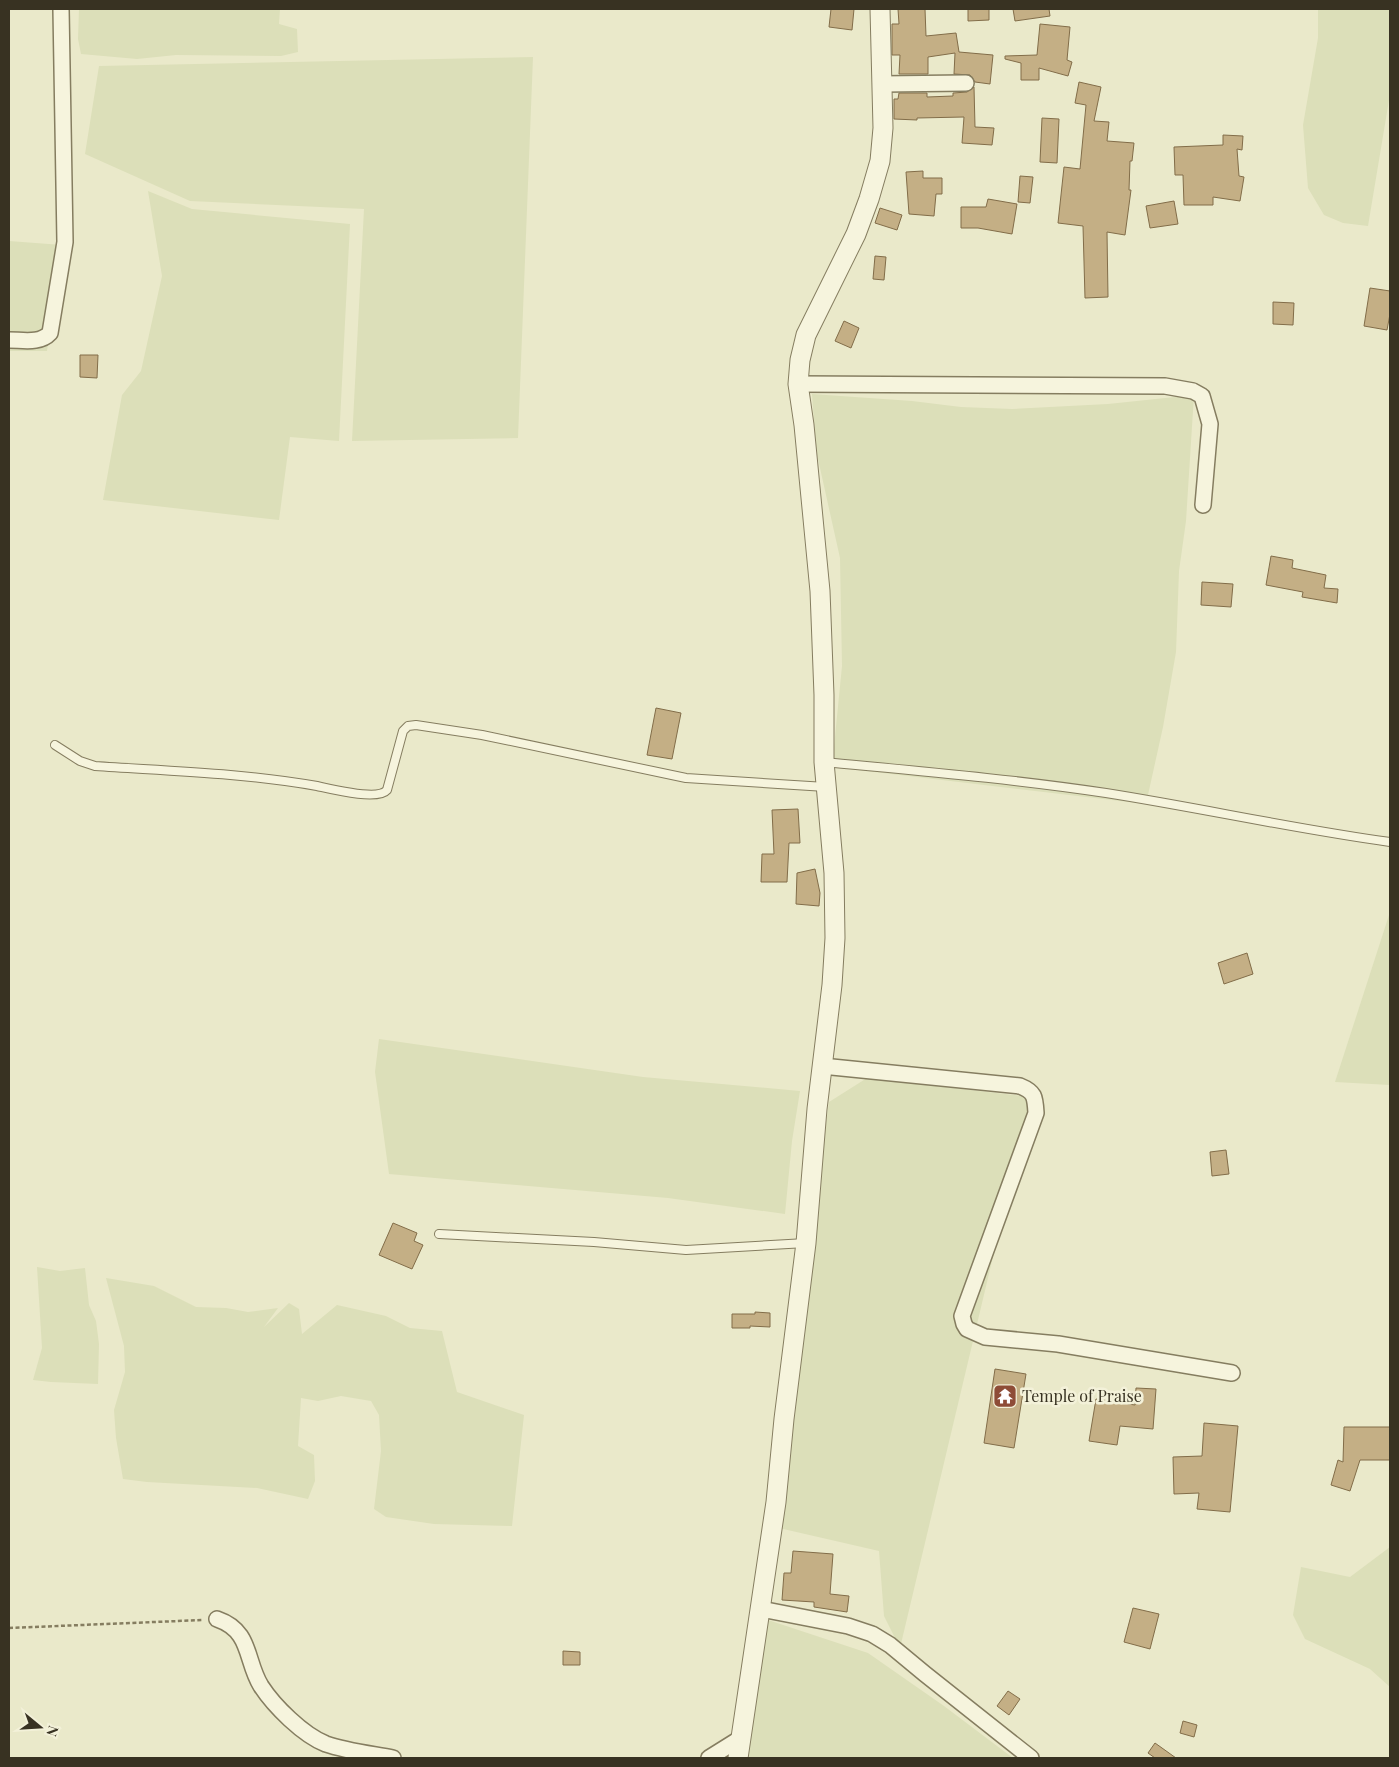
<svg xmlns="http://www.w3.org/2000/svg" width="1399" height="1767" font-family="'Playfair Display',serif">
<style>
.farmland{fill:#dcdfb9}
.building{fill:#c4af85;stroke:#826d49}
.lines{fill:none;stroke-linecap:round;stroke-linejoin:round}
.service-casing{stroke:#857d60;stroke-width:10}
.minor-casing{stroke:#857d60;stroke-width:18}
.tertiary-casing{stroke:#857d60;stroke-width:21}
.path{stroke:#857d60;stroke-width:2.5;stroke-dasharray:4 2.5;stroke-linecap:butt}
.service{stroke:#f6f4dd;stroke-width:8}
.minor{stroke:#f6f4dd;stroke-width:15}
.tertiary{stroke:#f6f4dd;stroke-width:19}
.labels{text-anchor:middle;stroke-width:5;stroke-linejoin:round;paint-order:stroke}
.poi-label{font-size:16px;fill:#383222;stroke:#f3f1d9;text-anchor:start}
</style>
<rect width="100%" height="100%" fill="#eae9ca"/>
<!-- farmland -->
<g class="farmland">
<polygon points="79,9 280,9 279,24 297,29 298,52 281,56 176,55 137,59 81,54 78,39"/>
<polygon points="1318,9 1390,9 1390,94 1368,226 1343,223 1324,215 1308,188 1303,125 1318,38"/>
<polygon points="533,57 518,438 352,441 364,209 190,201 85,154 99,66"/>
<polygon points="148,191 192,209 350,224 339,441 290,437 279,520 103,500 122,395 141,371 162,276"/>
<polygon points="9,241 62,245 47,351 9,351"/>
<polygon points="812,394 912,401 961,407 1012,409 1108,404 1194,395 1186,521 1179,571 1176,652 1163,727 1146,804 832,767 842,666 840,558 816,450"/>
<polygon points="1390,912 1390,1085 1335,1082"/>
<polygon points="379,1039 643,1077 800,1091 792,1141 785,1214 668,1198 389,1174 375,1072"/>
<polygon points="867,1078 1031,1097 900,1648 884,1616 879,1551 779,1528 818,1182 829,1102"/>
<polygon points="37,1267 60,1271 85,1268 89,1305 96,1321 99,1344 98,1384 51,1382 33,1380 42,1348"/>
<polygon points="106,1278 154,1286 196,1307 226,1308 248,1312 278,1308 264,1327 289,1303 299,1309 302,1334 337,1305 386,1316 410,1328 442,1331 457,1392 524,1415 512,1526 434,1524 386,1517 374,1509 381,1451 379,1415 371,1401 341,1396 318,1401 301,1398 298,1446 314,1455 315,1481 308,1499 257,1488 147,1482 123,1479 116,1438 114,1410 125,1372 124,1346"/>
<polygon points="1390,1547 1390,1687 1370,1669 1305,1639 1293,1615 1301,1567 1350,1577"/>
<polygon points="756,1616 868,1653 944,1706 1013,1758 733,1758"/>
</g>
<!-- building -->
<g class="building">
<polygon points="831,9 854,9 852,30 829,27"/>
<polygon points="898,9 925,9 926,36 956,33 959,52 993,55 990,84 975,82 970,75 954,74 955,53 928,57 928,74 899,74 900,55 892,55 892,24 899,24"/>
<polygon points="968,9 989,9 989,20 968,21"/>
<polygon points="1013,9 1049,9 1050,16 1015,21"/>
<polygon points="1040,24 1070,27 1067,60 1072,62 1068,76 1039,68 1039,80 1021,80 1021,63 1005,59 1005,56 1037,55"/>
<polygon points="1079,82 1101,87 1094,121 1109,122 1107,141 1134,143 1132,161 1130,161 1129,190 1131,190 1125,235 1107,232 1108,297 1085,298 1083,226 1058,223 1064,167 1080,169 1086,105 1075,103"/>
<polygon points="974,87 975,127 994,128 992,145 962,143 964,117 917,118 917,120 894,119 894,99 898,99 899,93 927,93 927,97 953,96 953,93 967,92"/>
<polygon points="1042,118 1059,119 1057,163 1040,162"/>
<polygon points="1223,135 1243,136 1242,150 1237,149 1239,176 1244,177 1240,201 1213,197 1213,205 1184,205 1183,175 1175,175 1174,147 1223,145"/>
<polygon points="923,171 923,178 942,178 942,194 936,194 934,216 909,214 906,172"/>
<polygon points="1020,176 1033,177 1030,203 1018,202"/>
<polygon points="988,199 1017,204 1012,234 978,228 961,228 961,207 986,207"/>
<polygon points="1174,201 1178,224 1150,228 1146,206"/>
<polygon points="880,208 902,215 897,230 875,223"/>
<polygon points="875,256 886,257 884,280 873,279"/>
<polygon points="1370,288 1390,291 1390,314 1387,330 1364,326"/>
<polygon points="1273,302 1294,303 1293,325 1273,324"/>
<polygon points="844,321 859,328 851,348 835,341"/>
<polygon points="80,355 98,355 97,378 80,377"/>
<polygon points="1271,556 1293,560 1292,568 1326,575 1324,588 1338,589 1337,603 1302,597 1303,592 1266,585"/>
<polygon points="1202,582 1233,584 1231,607 1201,605"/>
<polygon points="656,708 681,713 672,759 647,755"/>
<polygon points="798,809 800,843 789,843 787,882 761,882 762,854 774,854 772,810"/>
<polygon points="815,869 820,893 819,906 796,904 797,873"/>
<polygon points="1247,953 1253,974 1224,984 1218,963"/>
<polygon points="1226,1150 1229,1174 1212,1176 1210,1152"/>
<polygon points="393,1223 417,1233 414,1241 423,1245 412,1269 379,1255"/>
<polygon points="755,1312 770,1313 770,1327 750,1326 750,1328 732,1328 732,1314 755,1314"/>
<polygon points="995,1369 1026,1374 1014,1448 984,1443"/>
<polygon points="1136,1388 1156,1389 1153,1429 1120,1426 1117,1445 1089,1441 1096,1399 1135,1405"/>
<polygon points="1204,1423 1238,1426 1230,1512 1197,1509 1199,1493 1174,1494 1173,1457 1202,1456"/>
<polygon points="1344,1427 1390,1427 1390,1460 1360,1460 1350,1491 1331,1485 1338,1460 1343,1462"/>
<polygon points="793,1551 833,1554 830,1594 849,1596 847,1612 814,1607 814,1602 782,1600 784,1573 791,1573"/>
<polygon points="1133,1608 1159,1614 1150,1649 1124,1642"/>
<polygon points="563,1651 580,1652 580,1665 563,1665"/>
<polygon points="1008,1691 1020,1699 1009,1715 997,1706"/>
<polygon points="1183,1721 1197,1725 1194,1737 1180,1733"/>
<polygon points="1155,1743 1176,1758 1155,1758 1148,1753"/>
</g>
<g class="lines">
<!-- service casing -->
<g class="service-casing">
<g id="service">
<path d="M 55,745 L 80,761 L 95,766 C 169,771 244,773 317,786 C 331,789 378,801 387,790 L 403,731 L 408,726 L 416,725 L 482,735 L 686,778 L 826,787"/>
<path d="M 824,762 C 918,771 1013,779 1106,793 C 1201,808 1295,829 1390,842"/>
<polyline points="439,1234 594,1242 686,1250 806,1243"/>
</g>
</g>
<!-- minor casing -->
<g class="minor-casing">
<g id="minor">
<polyline points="882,84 966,83"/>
<path d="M 9,340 C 23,340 40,344 50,333 L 65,242 L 61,9"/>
<polyline points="798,384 1165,386 1193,391 1202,396 1210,424 1203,505"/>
<path d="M 822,1066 L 1020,1086 C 1035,1092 1035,1097 1036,1113 L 962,1316 L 964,1324 L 967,1329 L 985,1337 L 1058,1344 L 1232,1373"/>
<polyline points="761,1609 848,1626 872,1634 890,1645 925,1674 1031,1758"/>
<path d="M 217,1619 C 252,1631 245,1660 261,1686 C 274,1706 303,1735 326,1744 C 346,1751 372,1754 393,1758"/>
<polyline points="709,1758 741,1738"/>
</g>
</g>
<!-- tertiary casing -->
<g class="tertiary-casing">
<polyline id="tertiary" points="738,1758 776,1502 784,1419 806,1243 817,1109 832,985 835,938 834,873 824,762 824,695 820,591 804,425 798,384 800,360 806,335 856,234 869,199 880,161 883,128 880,9"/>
</g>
<!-- path -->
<polyline class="path" points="9,1628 203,1620"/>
<!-- service -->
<use href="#service" class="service"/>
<!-- minor -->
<use href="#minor" class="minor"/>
<!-- tertiary -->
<use href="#tertiary" class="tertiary"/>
</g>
<!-- icons -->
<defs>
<g id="temple-square" transform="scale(1.25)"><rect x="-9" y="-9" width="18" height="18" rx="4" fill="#8e4c37" stroke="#f3f1d9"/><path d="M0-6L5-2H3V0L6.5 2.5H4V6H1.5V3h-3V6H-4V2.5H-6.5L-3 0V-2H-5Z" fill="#fff"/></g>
</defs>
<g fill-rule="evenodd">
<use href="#temple-square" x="1005" y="1396"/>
</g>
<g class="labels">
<!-- poi labels -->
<g class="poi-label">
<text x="1022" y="1402">Temple of Praise</text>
</g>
</g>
<!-- border -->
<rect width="1399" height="1767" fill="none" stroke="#383222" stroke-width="20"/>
<!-- north arrow -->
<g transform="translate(40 1727) rotate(108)" stroke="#f3f1d9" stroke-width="4" paint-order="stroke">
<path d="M0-4L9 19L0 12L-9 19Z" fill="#383222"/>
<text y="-8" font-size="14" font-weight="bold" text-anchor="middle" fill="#383222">N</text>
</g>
</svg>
